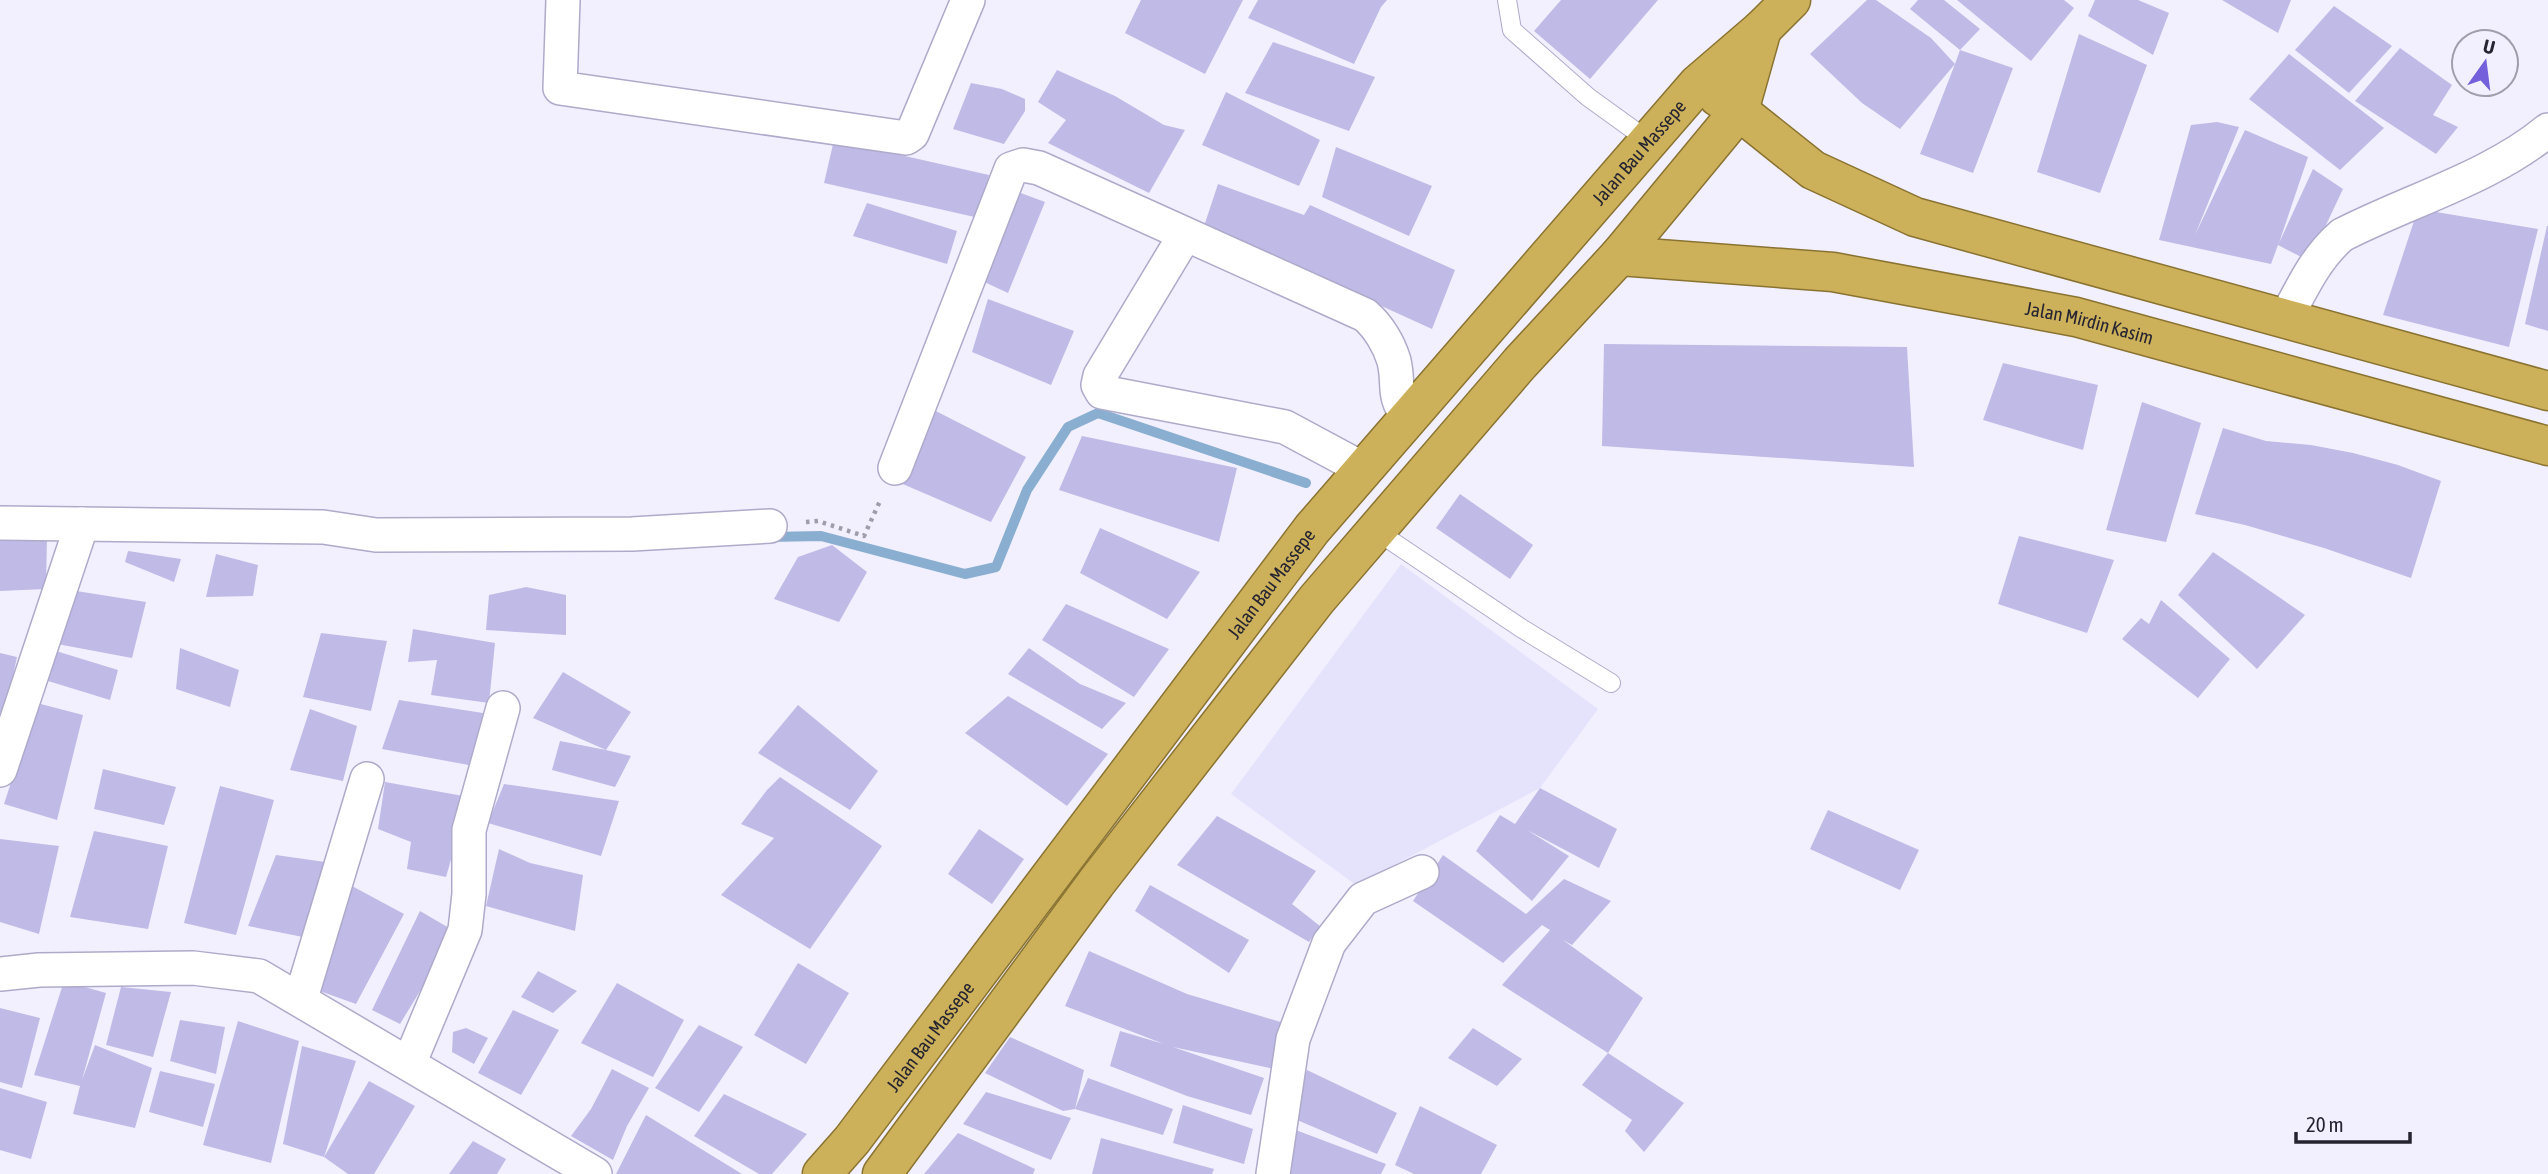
<svg xmlns="http://www.w3.org/2000/svg" width="2548" height="1174" font-family="'Asap Condensed',sans-serif">
<style>
.built{fill:#e5e2fb}
.lines{fill:none;stroke-linecap:round;stroke-linejoin:round}
.stream{stroke:#8aaed0;stroke-width:10}
.building{fill:#c0bae7}
.service-casing{stroke:#aeaaca;stroke-width:20}
.minor-casing{stroke:#aeaaca;stroke-width:36}
.trunk-casing{stroke:#8a7331;stroke-width:41}
.path{stroke:#9f9daa;stroke-width:4.5;stroke-dasharray:3.5 5;stroke-linecap:butt}
.service{stroke:#fff;stroke-width:18}
.minor{stroke:#fff;stroke-width:33}
.trunk{stroke:#ccb05a;stroke-width:38}
.labels{text-anchor:middle;stroke-width:6;stroke-linejoin:round;paint-order:stroke}
.street-label{font-size:19px;fill:#252430;stroke:#f2f0fe}
</style>
<rect width="100%" height="100%" fill="#f2f0fe"/>
<!-- built -->
<polygon class="built" points="1401,564 1598,709 1540,788 1356,885 1231,794"/>
<g class="lines">
<!-- stream -->
<polyline class="stream" points="769,537 821,536 965,574 996,567 1027,490 1068,427 1098,413 1306,483"/>
</g>
<!-- building -->
<g class="building">
<polygon points="1141,0 1243,0 1205,74 1125,33"/>
<polygon points="1258,0 1387,0 1381,7 1354,64 1248,18"/>
<polygon points="1561,0 1658,0 1590,79 1534,31"/>
<polygon points="1867,0 1876,0 1931,38 1955,64 1960,50 1910,9 1918,0 1944,0 1980,29 1960,50 2013,68 1973,173 1920,154 1955,64 1900,129 1862,103 1810,54"/>
<polygon points="1957,0 2064,0 2074,8 2031,61"/>
<polygon points="2095,0 2138,0 2169,13 2153,55 2088,16"/>
<polygon points="2222,0 2291,0 2278,33"/>
<polygon points="2334,6 2392,46 2349,93 2295,50"/>
<polygon points="2079,34 2147,65 2100,193 2037,172"/>
<polygon points="1273,42 1375,77 1349,131 1245,93"/>
<polygon points="2400,48 2452,85 2433,115 2458,127 2436,154 2355,101"/>
<polygon points="2289,54 2384,128 2340,170 2249,99"/>
<polygon points="1057,70 1115,96 1164,125 1185,130 1149,193 1048,143 1066,120 1038,102"/>
<polygon points="971,83 1002,89 1025,99 1025,111 1004,144 953,129"/>
<polygon points="1226,92 1320,140 1299,186 1202,145"/>
<polygon points="2217,122 2239,127 2195,235 2245,130 2308,157 2279,243 2313,169 2343,189 2309,261 2278,245 2271,264 2159,240 2191,125"/>
<polygon points="834,140 989,175 979,218 824,183"/>
<polygon points="1336,147 1432,186 1409,236 1322,197"/>
<polygon points="1218,184 1304,215 1310,205 1455,270 1432,329 1287,263 1203,229"/>
<polygon points="1013,190 1045,202 1008,293 980,280"/>
<polygon points="867,203 957,231 947,264 853,236"/>
<polygon points="2418,209 2538,229 2509,347 2383,315"/>
<polygon points="2547,226 2548,226 2548,331 2525,324"/>
<polygon points="988,299 1074,331 1051,385 972,352"/>
<polygon points="1604,344 1907,347 1914,467 1602,446"/>
<polygon points="2003,363 2098,385 2083,450 1983,420"/>
<polygon points="2142,402 2201,423 2166,542 2106,530"/>
<polygon points="926,406 1026,457 991,522 898,482"/>
<polygon points="2223,428 2266,441 2311,445 2353,453 2398,465 2441,481 2411,578 2324,548 2245,525 2195,514"/>
<polygon points="1082,436 1237,468 1219,542 1059,490"/>
<polygon points="1460,494 1533,545 1510,579 1436,528"/>
<polygon points="1100,528 1200,572 1167,619 1080,573"/>
<polygon points="47,536 46,589 0,591 0,540"/>
<polygon points="2019,536 2114,560 2087,633 1998,604"/>
<polygon points="832,545 867,572 839,622 774,599 798,557"/>
<polygon points="128,551 181,559 174,582 125,562"/>
<polygon points="2213,552 2305,615 2257,669 2178,595"/>
<polygon points="216,554 258,565 253,596 206,597"/>
<polygon points="526,587 566,595 566,635 486,630 489,595"/>
<polygon points="70,590 146,602 132,658 57,644"/>
<polygon points="2161,600 2230,659 2198,698 2122,639 2141,618 2149,624"/>
<polygon points="1066,604 1169,649 1134,697 1042,640"/>
<polygon points="413,629 495,643 489,703 431,695 437,660 408,662"/>
<polygon points="321,633 387,641 371,711 303,697"/>
<polygon points="180,648 239,670 230,707 176,689"/>
<polygon points="1029,648 1080,684 1126,703 1102,729 1008,674"/>
<polygon points="56,651 118,670 110,700 48,681"/>
<polygon points="0,653 17,657 5,713 0,712"/>
<polygon points="563,672 631,712 606,750 631,756 615,787 552,770 560,741 606,750 533,718"/>
<polygon points="1008,696 1108,754 1067,806 965,733"/>
<polygon points="399,700 483,713 484,724 474,766 382,749"/>
<polygon points="37,703 83,715 57,820 4,804"/>
<polygon points="798,705 878,771 850,810 758,753"/>
<polygon points="310,709 357,726 343,781 290,770"/>
<polygon points="103,769 176,787 164,825 94,809"/>
<polygon points="780,777 882,846 810,949 721,895 774,838 741,824 767,790"/>
<polygon points="385,782 469,797 446,877 407,869 411,842 378,829"/>
<polygon points="504,784 619,801 601,856 488,823"/>
<polygon points="220,786 274,800 236,935 184,923"/>
<polygon points="1540,788 1617,829 1599,868 1527,830 1569,856 1532,901 1476,851 1500,815 1515,824"/>
<polygon points="1828,810 1919,850 1900,890 1810,849"/>
<polygon points="1217,816 1316,871 1292,904 1320,926 1309,942 1177,865"/>
<polygon points="979,829 1024,859 992,904 948,874"/>
<polygon points="94,831 168,846 148,929 70,917"/>
<polygon points="0,839 59,846 39,934 0,922"/>
<polygon points="499,849 530,863 583,875 575,931 486,906"/>
<polygon points="276,855 332,863 313,939 248,926"/>
<polygon points="1443,855 1526,914 1564,879 1611,901 1572,945 1563,940 1643,998 1608,1053 1684,1103 1644,1152 1625,1131 1632,1120 1582,1085 1608,1053 1502,985 1550,930 1542,925 1503,963 1413,901"/>
<polygon points="1150,885 1249,940 1229,973 1135,911"/>
<polygon points="352,886 404,914 356,1004 314,989"/>
<polygon points="420,911 456,932 400,1024 372,1010"/>
<polygon points="1089,951 1187,994 1284,1023 1274,1069 1173,1047 1264,1078 1251,1115 1187,1096 1110,1066 1120,1031 1164,1044 1065,1006"/>
<polygon points="798,963 849,993 806,1064 754,1035"/>
<polygon points="538,971 577,991 553,1013 521,997"/>
<polygon points="64,981 106,993 82,1080 95,1045 152,1068 135,1128 73,1114 80,1086 34,1075"/>
<polygon points="617,983 684,1020 653,1077 581,1043"/>
<polygon points="121,987 171,992 153,1057 106,1045"/>
<polygon points="0,1008 40,1018 22,1088 0,1082"/>
<polygon points="513,1010 559,1030 521,1095 478,1073"/>
<polygon points="180,1020 225,1027 216,1074 170,1061"/>
<polygon points="238,1021 299,1041 271,1163 203,1145"/>
<polygon points="699,1025 743,1047 699,1112 655,1088"/>
<polygon points="466,1028 488,1038 474,1064 452,1052 453,1032"/>
<polygon points="1473,1028 1522,1059 1497,1086 1448,1058"/>
<polygon points="1010,1037 1084,1070 1075,1109 1088,1078 1173,1109 1163,1135 1075,1109 1063,1111 985,1073"/>
<polygon points="302,1046 356,1061 324,1157 283,1144"/>
<polygon points="612,1069 649,1088 627,1126 613,1160 571,1136 591,1109"/>
<polygon points="1307,1070 1397,1113 1377,1154 1290,1117"/>
<polygon points="160,1071 215,1084 203,1127 149,1112"/>
<polygon points="369,1081 415,1106 374,1174 348,1174 324,1157"/>
<polygon points="0,1088 47,1102 31,1159 0,1150"/>
<polygon points="986,1092 1071,1118 1051,1160 963,1124"/>
<polygon points="724,1094 807,1134 772,1174 759,1174 694,1136"/>
<polygon points="1183,1105 1253,1129 1244,1164 1173,1143"/>
<polygon points="1420,1106 1497,1145 1481,1174 1414,1174 1395,1165"/>
<polygon points="646,1115 742,1174 616,1174"/>
<polygon points="1293,1129 1386,1164 1381,1174 1280,1174"/>
<polygon points="958,1133 1035,1169 1033,1174 924,1174"/>
<polygon points="1101,1138 1214,1169 1212,1174 1092,1174"/>
<polygon points="473,1141 506,1159 497,1174 449,1174"/>
</g>
<g class="lines">
<!-- service casing -->
<g class="service-casing">
<g id="service">
<polyline points="1507,0 1512,30 1588,97 1649,141"/>
<polyline points="1375,530 1521,628 1611,683"/>
</g>
</g>
<!-- minor casing -->
<g class="minor-casing">
<g id="minor">
<polyline points="563,0 560,88 906,138 912,134 968,0"/>
<polyline points="1185,235 1100,376 1098,385 1102,392 1285,427 1365,470"/>
<path d="M 2286,318 C 2302,288 2316,257 2342,235 C 2408,201 2492,177 2548,130"/>
<path d="M 895,468 L 1011,169 L 1023,165 L 1039,168 L 1365,315 C 1378,326 1389,344 1394,361 C 1400,387 1391,393 1409,419"/>
<polyline points="0,523 323,527 376,535 632,534 770,526"/>
<polyline points="0,770 82,524"/>
<polyline points="0,974 39,970 193,968 259,976 595,1174"/>
<polyline points="301,998 367,779"/>
<polyline points="409,1064 465,930 469,894 469,830 503,708"/>
<polyline points="1273,1174 1293,1039 1329,943 1363,899 1422,872"/>
</g>
</g>
<!-- trunk casing -->
<g class="trunk-casing">
<g id="trunk">
<polyline points="1718,97 1739,111 1813,170 1915,217 2548,391"/>
<path id="s1" d="M 1619,256 L 1833,272 L 2076,317 L 2548,446"/>
<path id="s2" d="M 822,1174 L 852,1140 L 1312,529 L 1698,84 L 1762,29 L 1791,0"/>
<polyline points="882,1174 1096,883 1317,599 1520,363 1619,256 1739,111 1762,29"/>
</g>
</g>
<!-- path -->
<polyline class="path" points="806,522 818,521 864,536 880,501"/>
<!-- service -->
<use href="#service" class="service"/>
<!-- minor -->
<use href="#minor" class="minor"/>
<!-- trunk -->
<use href="#trunk" class="trunk"/>
</g>
<g class="labels">
<!-- street labels -->
<g class="street-label">
<text dy="7" stroke="none"><textPath href="#s2" startOffset="1309">Jalan Bau Massepe</textPath></text>
<text dy="7" stroke="none"><textPath href="#s1" startOffset="476">Jalan Mirdin Kasim</textPath></text>
<text dy="7" stroke="none"><textPath href="#s2" startOffset="742">Jalan Bau Massepe</textPath></text>
<text dy="7" stroke="none"><textPath href="#s2" startOffset="175">Jalan Bau Massepe</textPath></text>
</g>
</g>
<!-- north arrow -->
<g transform="translate(2485 63) rotate(14)"><circle r="33" fill="#f2f0fe" stroke="#a09eac" stroke-width="2"/>
<path d="M0-5L12 26L0 18L-12 26Z" fill="#7460db"/>
<text y="-10" font-size="19" font-weight="bold" text-anchor="middle" fill="#252430">U</text>
</g>
<!-- scale -->
<path d="M2296 1132v10h114v-10" fill="none" stroke="#252430" stroke-width="3.5"/>
<text x="2306" y="1132" font-size="21" fill="#252430" stroke="#f2f0fe" stroke-width="5" paint-order="stroke">20 m</text>
</svg>
